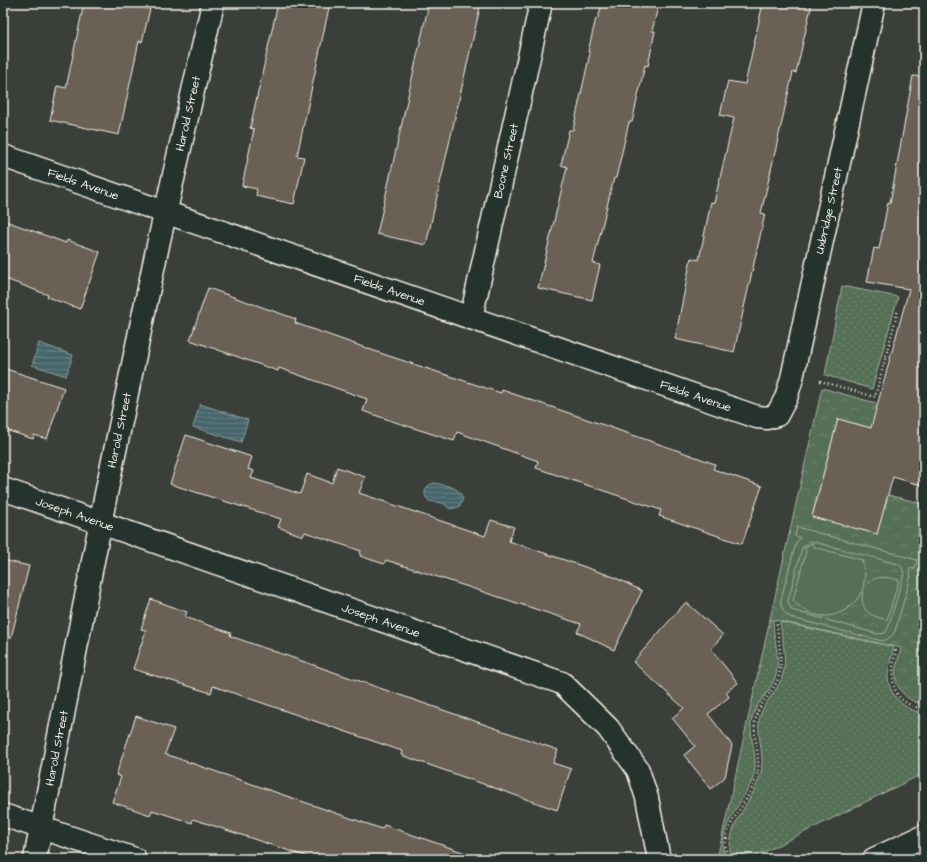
<svg xmlns="http://www.w3.org/2000/svg" width="927" height="862" font-family="'Architects Daughter',sans-serif">
<style>
.grass{fill:url(#grass-dots);stroke:#a4b09f}
.forest{fill:url(#forest-crowns);stroke:#a4b09f}
.garden{fill:#547056;stroke:#a4b09f;fill-rule:evenodd}
.water{fill:url(#water-rules);stroke:#8c9e9e}
.building{fill:#6a6055;stroke:#f4f1e8}
.lines{fill:none;stroke-linecap:round;stroke-linejoin:round}
.minor-casing{stroke:#f4f1e8;stroke-width:25}
.path{stroke:#f4f1e8;stroke-width:2.5;stroke-dasharray:1 3;stroke-linecap:butt}
.minor{stroke:#26332d;stroke-width:22}
.labels{text-anchor:middle;stroke-width:3.5;stroke-linejoin:round;paint-order:stroke}
.street-label{font-size:12px;fill:#f4f1e8;stroke:#26332d}
</style>
<defs>
<pattern id="grass-dots" width="8" height="8" patternUnits="userSpaceOnUse"><rect width="8" height="8" fill="#547056"/><path d="M2 2h.1M6 6h.1" fill="none" stroke="#6d856e" stroke-width="1.8" stroke-linecap="round"/></pattern>
<pattern id="forest-crowns" width="20" height="18" patternUnits="userSpaceOnUse"><rect width="20" height="18" fill="#547056"/><path d="M2 6a3 3 0 1 1 6 0M12 15a3 3 0 1 1 6 0" fill="none" stroke="#6d856e"/></pattern>
<pattern id="water-rules" width="6" height="5" patternUnits="userSpaceOnUse"><rect width="6" height="5" fill="#46666c"/><path d="M0 2.5h6" fill="none" stroke="#617c81"/></pattern>
</defs>
<rect width="100%" height="100%" fill="#3a4039"/>
<filter id="ink" filterUnits="userSpaceOnUse"><feTurbulence type="fractalNoise" baseFrequency=".025" numOctaves="2"/><feDisplacementMap in="SourceGraphic" scale="8" xChannelSelector="R" yChannelSelector="G"/><feConvolveMatrix kernelMatrix="1 2 1 2 8 2 1 2 1" color-interpolation-filters="sRGB"/></filter>
<g filter="url(#ink)">
<!-- grass -->
<g class="grass">
<polygon points="842,286 898,297 872,389 825,375"/>
<path d="M 770,619 L 773,620 C 773,638 781,657 776,675 C 771,693 753,704 751,723 C 750,743 760,761 752,781 C 740,807 716,829 725,859 L 717,859 Z"/>
<path d="M 780,622 L 894,647 C 892,656 889,665 888,675 C 888,695 905,711 924,713 L 924,773 L 750,859 L 731,859 C 724,826 751,805 760,776 C 766,758 757,739 759,721 C 761,705 774,695 780,682 C 789,663 782,641 780,622 Z"/>
</g>
<!-- forest -->
<path class="forest" d="M 822,388 L 915,414 L 908,438 L 838,419 L 812,516 L 877,534 L 888,495 L 924,504 L 924,704 C 908,703 895,689 895,673 C 896,665 899,656 901,648 L 770,619 Z"/>
<!-- garden -->
<g class="garden">
<path d="M 797,527 L 917,560 L 915,569 L 909,568 L 911,576 L 895,631 C 891,638 886,642 878,640 L 792,618 C 784,614 780,608 781,599 L 796,543 L 800,538 L 795,536 ZM 810,541 L 898,564 L 902,567 L 904,574 L 888,628 L 885,633 L 878,634 L 791,610 L 788,601 L 802,548 Z"/>
<path d="M 812,543 L 814,547 L 862,560 L 865,574 L 863,589 C 873,575 883,576 899,580 L 887,620 C 869,615 859,611 863,589 C 849,619 815,626 793,600 L 806,551 L 804,548 Z"/>
</g>
<!-- water -->
<g class="water">
<polygon points="39,343 73,355 66,376 32,365"/>
<polygon points="200,404 248,420 241,442 193,427"/>
<path d="M 434,483 C 444,485 460,486 463,499 L 459,507 L 450,509 L 443,503 L 429,501 C 422,494 424,486 434,483 Z"/>
</g>
<!-- building -->
<g class="building">
<polygon points="84,3 122,3 150,9 142,42 139,41 119,135 50,120 57,86 66,88"/>
<polygon points="278,3 330,3 297,156 304,157 294,204 256,196 257,189 242,186 254,129 250,128"/>
<polygon points="429,3 481,3 426,245 377,234"/>
<polygon points="602,3 659,3 652,31 655,31 648,66 645,65 632,122 629,122 616,178 614,178 593,263 600,265 592,300 538,288 567,167 561,165 569,130 573,130 590,53 588,52 596,18 598,19"/>
<polygon points="763,3 812,3 796,73 793,72 776,148 761,213 765,214 734,352 675,339 691,258 699,260 711,202 714,203 734,118 720,115 728,81 745,84"/>
<polygon points="913,76 924,77 924,486 893,477 877,534 812,517 838,419 871,428 909,289 867,282 874,248 879,249 888,202 890,203"/>
<polygon points="3,220 66,243 67,240 100,252 80,309 47,297 48,295 3,278"/>
<polygon points="208,288 296,319 295,323 383,354 501,393 502,390 682,452 715,464 713,469 762,486 742,544 659,516 661,510 536,468 538,461 457,432 454,441 395,422 363,411 367,399 279,368 278,371 190,340"/>
<polygon points="3,368 64,388 47,439 34,435 33,439 3,429"/>
<polygon points="186,435 252,457 248,469 254,471 251,478 300,494 307,474 332,483 337,467 365,477 359,493 485,536 491,520 514,527 509,541 614,577 642,591 614,650 577,632 581,624 386,560 384,564 360,556 361,551 305,532 303,536 278,527 281,519 170,484"/>
<polygon points="3,560 29,566 11,638 3,637"/>
<polygon points="151,599 187,612 185,617 231,633 230,636 558,750 553,763 571,769 557,810 401,755 402,751 213,686 211,693 133,669 146,630 141,629"/>
<polygon points="686,602 723,635 711,649 738,683 726,692 729,697 708,714 732,745 725,777 711,789 684,755 695,746 672,718 684,708 633,662"/>
<polygon points="136,716 174,729 165,754 382,829 384,825 471,855 470,859 314,859 193,819 192,823 152,810 150,815 112,802 121,777 116,775"/>
</g>
<g class="lines">
<!-- minor casing -->
<g class="minor-casing">
<g id="minor">
<path id="s1" d="M 3,156 L 757,417 L 767,418 L 777,415 L 786,398 L 792,378 L 874,3"/>
<path id="s2" d="M 471,318 L 541,3"/>
<path id="s3" d="M 3,489 L 562,683 L 608,728 L 638,770 L 647,798 L 659,859"/>
<polyline points="3,815 135,859"/>
<path id="s4" d="M 35,859 L 107,489 L 158,245 L 213,3"/>
<polyline points="874,859 924,836"/>
</g>
</g>
<!-- path -->
<g class="path">
<polyline points="820,381 875,397 898,310"/>
<path d="M 896,650 C 890,678 889,703 924,709"/>
<path d="M 727,859 C 719,824 747,808 756,778 C 763,758 751,737 756,717 C 759,704 770,695 776,683 C 785,665 778,643 777,623"/>
</g>
<!-- minor -->
<use href="#minor" class="minor"/>
</g>
</g>
<g class="labels">
<!-- street labels -->
<g class="street-label">
<text dy="4" stroke="none"><textPath href="#s4" startOffset="761">Harold Street</textPath></text>
<text dy="4" stroke="none"><textPath href="#s2" startOffset="161">Boone Street</textPath></text>
<text dy="4" stroke="none"><textPath href="#s1" startOffset="85">Fields Avenue</textPath></text>
<text dy="4" stroke="none"><textPath href="#s1" startOffset="1030">Uxbridge Street</textPath></text>
<text dy="4" stroke="none"><textPath href="#s1" startOffset="409">Fields Avenue</textPath></text>
<text dy="4" stroke="none"><textPath href="#s1" startOffset="733">Fields Avenue</textPath></text>
<text dy="4" stroke="none"><textPath href="#s4" startOffset="437">Harold Street</textPath></text>
<text dy="4" stroke="none"><textPath href="#s3" startOffset="76">Joseph Avenue</textPath></text>
<text dy="4" stroke="none"><textPath href="#s3" startOffset="400">Joseph Avenue</textPath></text>
<text dy="4" stroke="none"><textPath href="#s4" startOffset="113">Harold Street</textPath></text>
</g>
</g>
<!-- margin -->
<rect width="927" height="862" fill="none" stroke="#26332d" stroke-width="16"/>
<rect x="8" y="8" width="911" height="846" fill="none" stroke="#f4f1e8" stroke-width="1.5" filter="url(#ink)"/>
</svg>
